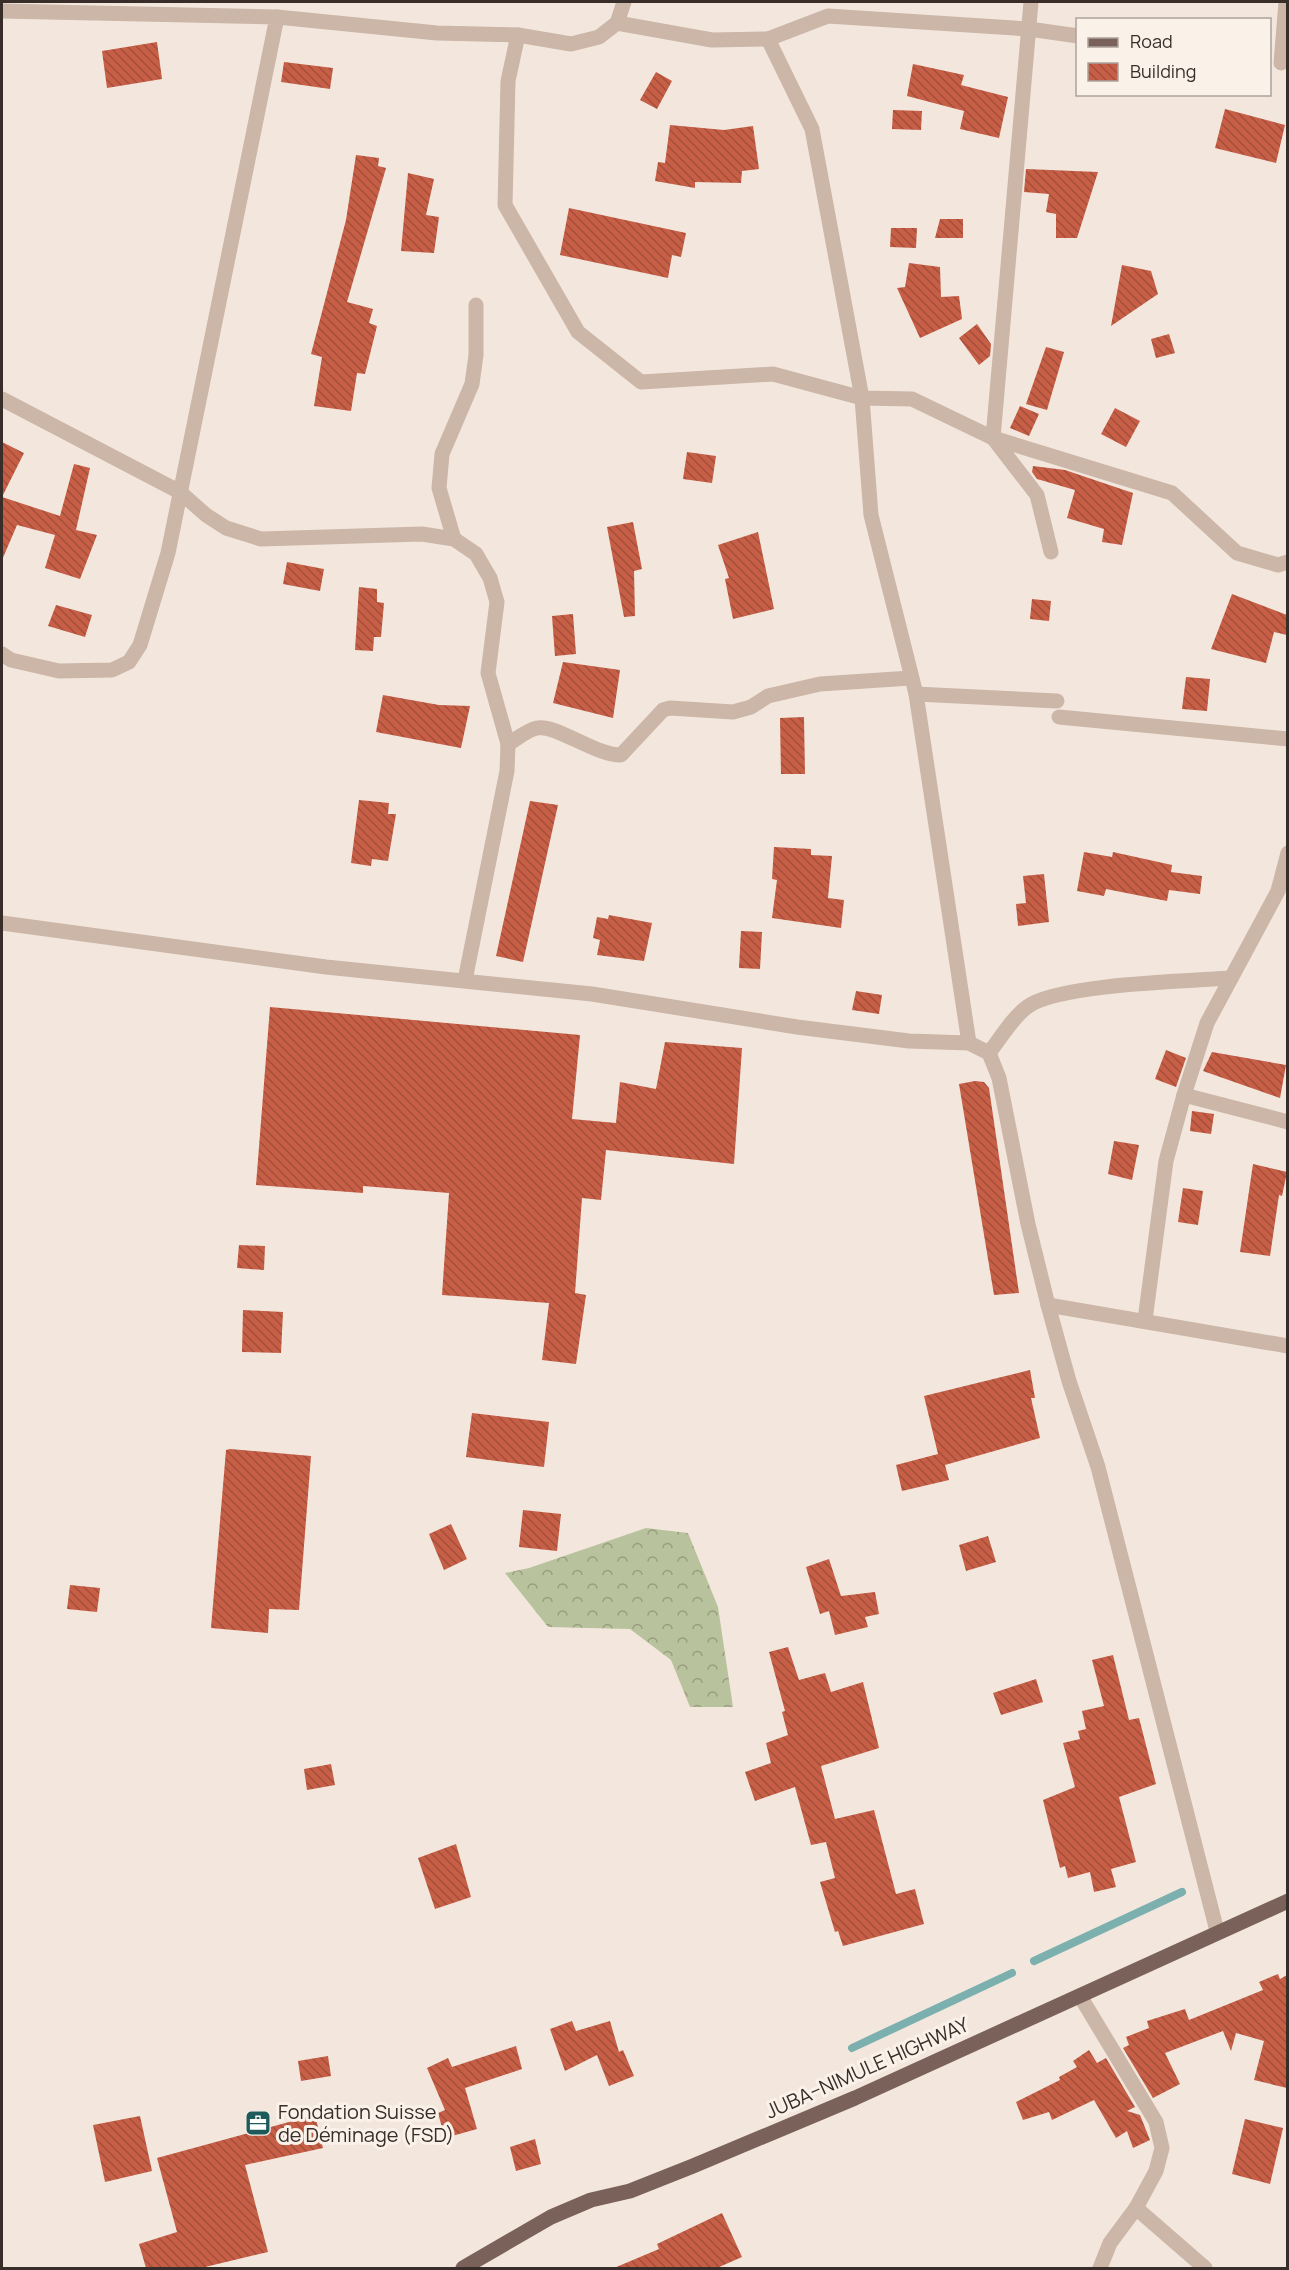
<svg xmlns="http://www.w3.org/2000/svg" width="1289" height="2270" font-family="Manrope,sans-serif">
<style>
.forest{fill:url(#forest-crowns)}
.lines{fill:none;stroke-linecap:round;stroke-linejoin:round}
.stream{stroke:#7bb0af;stroke-width:8}
.building{fill:url(#building-back-hatch)}
.street{stroke:#cbb6a8;stroke-width:15}
.primary{stroke:#7a625a;stroke-width:15}
.labels{text-anchor:middle;stroke-width:6;stroke-linejoin:round;paint-order:stroke}
.street-label{font-size:20px;fill:#382d29;stroke:#faf1e9}
.poi-label{font-size:20px;fill:#382d29;stroke:#faf1e9;text-anchor:start}
</style>
<defs>
<pattern id="forest-crowns" width="20" height="18" patternUnits="userSpaceOnUse" patternTransform="scale(1.5)"><rect width="20" height="18" fill="#b8c29c"/><path d="M2 6a3 3 0 1 1 6 0M12 15a3 3 0 1 1 6 0" fill="none" stroke="#979e7f"/></pattern>
<pattern id="building-back-hatch" width="6" height="6" patternUnits="userSpaceOnUse" patternTransform="scale(1.5)"><rect width="6" height="6" fill="#c75e46"/><path d="M-1 5l2 2M0 0l6 6M5-1l2 2" fill="none" stroke="#a34e3a"/></pattern>
</defs>
<rect width="100%" height="100%" fill="#f3e7dd"/>
<!-- forest -->
<polygon class="forest" points="646,1528 688,1533 718,1607 733,1707 690,1707 671,1660 630,1629 548,1627 505,1573 529,1568"/>
<g class="lines">
<!-- stream -->
<g class="stream">
<polyline points="1034,1961 1182,1892"/>
<polyline points="852,2048 1012,1973"/>
</g>
</g>
<!-- building -->
<g class="building">
<polygon points="157,42 162,79 107,88 102,51"/>
<polygon points="284,62 333,68 330,89 281,82"/>
<polygon points="913,64 964,75 961,85 1008,97 999,138 960,129 964,111 907,96"/>
<polygon points="656,72 672,81 657,109 640,100"/>
<polygon points="1225,109 1285,125 1276,163 1215,148"/>
<polygon points="893,110 922,111 921,130 892,129"/>
<polygon points="670,125 724,130 753,126 759,169 742,171 741,183 695,182 695,188 655,181 658,162 665,163"/>
<polygon points="356,155 379,158 378,166 386,168 347,302 373,309 369,323 377,326 365,374 357,373 351,411 314,406 322,357 311,354 346,220"/>
<polygon points="1026,169 1098,172 1077,238 1056,238 1056,214 1046,212 1049,194 1024,192"/>
<polygon points="408,173 434,179 426,215 439,217 434,253 401,251"/>
<polygon points="569,208 686,233 681,257 672,255 668,278 560,255"/>
<polygon points="940,219 963,219 963,238 935,238"/>
<polygon points="891,228 917,228 916,248 890,247"/>
<polygon points="909,263 940,267 941,297 959,296 962,319 920,338 897,288 905,287"/>
<polygon points="1122,265 1151,271 1158,294 1111,326"/>
<polygon points="977,324 991,344 990,356 979,365 959,338"/>
<polygon points="1169,334 1175,353 1156,358 1151,339"/>
<polygon points="1046,347 1064,352 1047,410 1026,404"/>
<polygon points="1020,406 1039,414 1029,436 1010,428"/>
<polygon points="1115,408 1140,421 1126,447 1101,434"/>
<polygon points="2,442 24,453 2,497 60,516 74,464 90,468 76,530 97,535 80,579 45,568 55,535 17,525 2,560"/>
<polygon points="687,452 716,456 712,483 683,479"/>
<polygon points="1033,466 1065,470 1133,493 1122,545 1102,542 1104,529 1067,518 1075,490 1037,479 1032,472"/>
<polygon points="633,522 642,569 634,571 635,616 624,617 607,527"/>
<polygon points="758,532 774,609 733,619 725,579 729,578 718,545"/>
<polygon points="287,562 324,569 320,591 283,584"/>
<polygon points="359,587 377,589 377,602 384,603 381,637 374,637 373,651 355,650"/>
<polygon points="1232,594 1287,615 1287,635 1274,632 1266,663 1211,649"/>
<polygon points="1032,599 1051,601 1049,621 1030,619"/>
<polygon points="56,605 92,615 85,637 48,626"/>
<polygon points="573,614 576,654 555,656 552,616"/>
<polygon points="563,662 620,670 613,718 553,703"/>
<polygon points="1186,677 1210,679 1207,711 1182,709"/>
<polygon points="383,695 439,705 470,706 461,748 376,732"/>
<polygon points="804,717 805,774 781,774 780,718"/>
<polygon points="359,800 389,803 388,814 396,814 388,861 372,859 371,866 351,863"/>
<polygon points="530,801 558,805 523,962 496,956"/>
<polygon points="774,847 811,849 811,855 832,856 828,898 844,900 841,928 772,918 777,880 772,879"/>
<polygon points="1084,852 1112,857 1113,852 1172,865 1171,872 1202,876 1200,894 1169,890 1167,901 1106,889 1104,896 1077,891"/>
<polygon points="1044,874 1049,922 1018,926 1016,904 1026,903 1023,876"/>
<polygon points="609,915 652,923 644,961 597,955 600,940 593,938 597,917 608,919"/>
<polygon points="741,931 762,932 760,969 739,968"/>
<polygon points="856,991 882,995 879,1014 852,1010"/>
<polygon points="270,1007 580,1035 572,1119 616,1123 620,1082 656,1089 665,1042 742,1048 734,1164 606,1150 601,1200 582,1198 575,1293 586,1295 576,1364 542,1360 549,1303 442,1295 449,1193 363,1186 363,1193 256,1185"/>
<polygon points="1166,1050 1186,1058 1176,1087 1155,1079"/>
<polygon points="1212,1052 1286,1065 1280,1098 1203,1071"/>
<polygon points="975,1081 984,1082 989,1088 1019,1293 994,1295 959,1084"/>
<polygon points="1192,1111 1214,1114 1211,1134 1190,1131"/>
<polygon points="1114,1141 1139,1145 1132,1180 1108,1174"/>
<polygon points="1253,1164 1287,1172 1282,1196 1279,1195 1270,1256 1240,1252"/>
<polygon points="1183,1188 1203,1191 1198,1225 1178,1222"/>
<polygon points="239,1245 265,1246 264,1270 237,1268"/>
<polygon points="243,1310 283,1312 281,1353 242,1352"/>
<polygon points="1030,1370 1035,1398 1031,1398 1040,1438 945,1465 949,1480 902,1491 896,1465 938,1454 924,1396"/>
<polygon points="472,1413 549,1422 544,1467 466,1457"/>
<polygon points="230,1449 311,1456 299,1610 269,1609 268,1633 211,1628 226,1450"/>
<polygon points="523,1510 561,1514 557,1551 519,1547"/>
<polygon points="451,1524 467,1559 444,1570 429,1534"/>
<polygon points="988,1536 996,1562 966,1571 959,1545"/>
<polygon points="829,1559 841,1596 875,1592 879,1614 865,1617 868,1627 835,1635 829,1611 820,1614 806,1567"/>
<polygon points="70,1585 100,1588 97,1612 67,1609"/>
<polygon points="788,1647 799,1680 825,1673 831,1692 863,1682 879,1748 821,1766 835,1819 874,1810 896,1894 915,1889 924,1924 843,1946 838,1931 835,1932 820,1882 835,1878 826,1842 811,1845 795,1787 755,1801 745,1772 771,1763 766,1743 788,1735 782,1712 785,1711 769,1652"/>
<polygon points="1113,1655 1129,1720 1139,1718 1156,1784 1119,1797 1136,1862 1111,1869 1116,1887 1094,1892 1090,1872 1068,1878 1065,1866 1060,1868 1043,1800 1075,1787 1063,1743 1080,1739 1078,1731 1086,1729 1082,1711 1104,1706 1092,1660"/>
<polygon points="1036,1679 1043,1702 1001,1715 993,1693"/>
<polygon points="331,1764 335,1785 307,1790 304,1769"/>
<polygon points="456,1844 471,1897 435,1909 418,1858"/>
<polygon points="1278,1974 1280,1979 1287,1975 1287,2088 1254,2080 1264,2041 1236,2033 1231,2051 1223,2031 1165,2053 1180,2084 1153,2098 1123,2048 1129,2045 1126,2037 1149,2028 1147,2021 1185,2009 1189,2020 1263,1990 1259,1982"/>
<polygon points="572,2021 576,2031 610,2021 619,2052 623,2050 634,2076 609,2086 597,2055 565,2071 550,2029"/>
<polygon points="516,2046 522,2069 465,2088 477,2129 445,2138 438,2113 445,2110 427,2068 448,2058 452,2067"/>
<polygon points="1089,2050 1097,2063 1106,2058 1135,2107 1127,2111 1140,2115 1150,2140 1133,2148 1127,2131 1116,2138 1094,2100 1052,2120 1049,2112 1023,2120 1016,2102 1060,2080 1059,2077 1077,2067 1073,2061"/>
<polygon points="328,2056 331,2076 301,2081 298,2061"/>
<polygon points="315,2115 323,2148 245,2165 268,2252 201,2268 146,2268 139,2244 177,2232 157,2158"/>
<polygon points="140,2116 152,2171 105,2182 93,2125"/>
<polygon points="1245,2119 1283,2128 1270,2184 1232,2174"/>
<polygon points="535,2139 541,2164 516,2171 510,2147"/>
<polygon points="722,2213 742,2257 717,2268 614,2268 659,2249 657,2244"/>
</g>
<g class="lines">
<!-- street -->
<g class="street">
<polyline points="2,11 277,17 168,553 140,645 129,662 112,670 59,671 11,660 2,654"/>
<polyline points="277,17 437,33 518,35 571,44 599,37 617,23 624,2"/>
<polyline points="617,23 712,40 768,39 828,16 1029,29 1078,36"/>
<polyline points="518,35 508,81 505,205 578,332 641,382 773,374 862,398 912,399 993,438 1031,2"/>
<polyline points="768,39 812,129 862,398 871,515 916,694 969,1043"/>
<polyline points="1281,63 1286,2"/>
<polyline points="2,399 180,492 206,515 226,528 261,539 422,534 454,539 476,554 490,578 497,602 488,673 508,744 507,771 465,980"/>
<polyline points="454,539 439,488 442,454 472,384 476,355 476,305"/>
<polyline points="1051,552 1037,495 993,438 1172,493 1237,553 1278,565 1288,562"/>
<polyline points="916,694 1057,701"/>
<polyline points="1059,717 1288,739"/>
<path d="M 508,744 C 517,739 527,730 537,728 C 556,724 594,755 621,755 L 663,710 L 670,708 L 733,712 L 751,707 L 768,696 L 820,684 L 911,678"/>
<polyline points="2,923 326,967 592,994 797,1027 909,1041 969,1043 989,1053 999,1078 1028,1224 1048,1305 1069,1381 1098,1467 1217,1931"/>
<path d="M 989,1053 C 1000,1039 1012,1018 1027,1007 C 1057,984 1189,981 1231,978"/>
<polyline points="1184,1095 1288,1122"/>
<polyline points="1048,1305 1288,1346"/>
<polyline points="1145,1320 1166,1161 1184,1095 1207,1023 1278,891 1288,853"/>
<polyline points="1080,1996 1156,2122 1162,2148 1156,2171 1136,2208 1110,2243 1100,2268"/>
<polyline points="1136,2208 1205,2268"/>
</g>
<!-- primary -->
<polyline class="primary" points="463,2268 551,2217 591,2200 630,2191 693,2166 855,2098 1288,1901"/>
</g>
<!-- icons -->
<defs>
<g id="office-square" transform="scale(1.35)"><rect x="-9" y="-9" width="18" height="18" rx="4" fill="#1d5a5a" stroke="#faf1e9"/><path d="M-6-3h4V-5.5h4V-3h4V5H-6ZM-1-4.5V-3h2v-1.5ZM-6 0V1H6V0Z" fill="#fff"/></g>
</defs>
<g fill-rule="evenodd">
<use href="#office-square" x="258" y="2123"/>
</g>
<g class="labels">
<!-- street labels -->
<g class="street-label">
<text transform="translate(867 2068) rotate(-24)" y="7">JUBA–NIMULE HIGHWAY</text>
</g>
<!-- poi labels -->
<g class="poi-label">
<text x="278" y="2119">Fondation Suisse<tspan x="278" dy="23">de Déminage (FSD)</tspan></text>
</g>
</g>
<!-- border -->
<rect width="1289" height="2270" fill="none" stroke="#382d29" stroke-width="6"/>
<!-- legend -->
<rect x="1076" y="18" width="195" height="78" fill="#faf1e9" stroke="#aca39c" stroke-width="1.5"/>
<rect x="1088" y="38" width="30" height="9" fill="#7a625a" stroke="#aca39c" stroke-width="1.5"/>
<text x="1130" y="48" font-size="18" fill="#382d29">Road</text>
<rect x="1088" y="63" width="30" height="18" fill="url(#building-back-hatch)" stroke="#aca39c" stroke-width="1.5"/>
<text x="1130" y="78" font-size="18" fill="#382d29">Building</text>
</svg>
